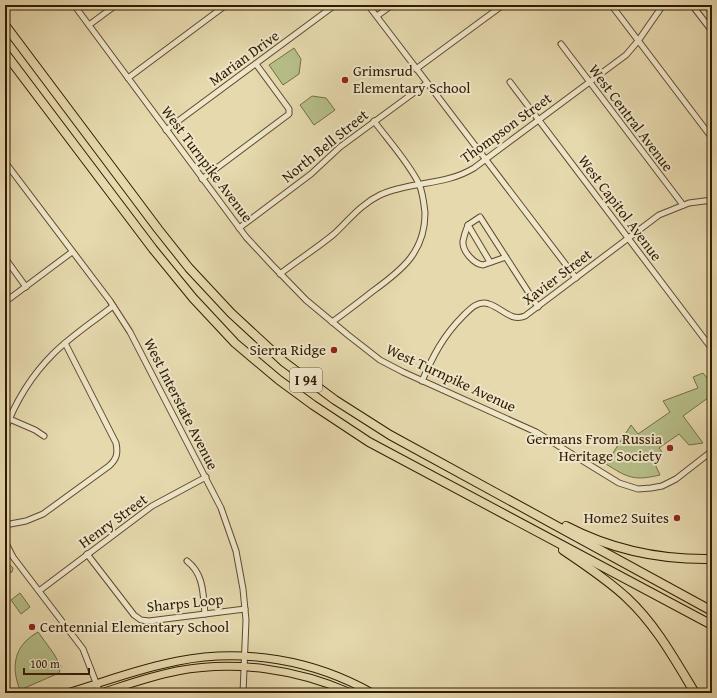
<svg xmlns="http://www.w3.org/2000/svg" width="717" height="698" font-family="'Gentium Book Plus',serif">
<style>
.green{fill:#b6bf89;stroke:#736e44}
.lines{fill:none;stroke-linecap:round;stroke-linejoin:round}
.minor-casing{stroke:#5e4b2c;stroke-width:7}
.major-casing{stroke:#301c00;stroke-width:9}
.highway-casing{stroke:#301c00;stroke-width:10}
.minor{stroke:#efe6ca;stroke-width:5}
.major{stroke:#e6d9ae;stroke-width:7}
.highway{stroke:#e6d9ae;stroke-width:8}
.poi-dot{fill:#8f2418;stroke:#efe6ca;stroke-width:1.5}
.labels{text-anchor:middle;stroke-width:4;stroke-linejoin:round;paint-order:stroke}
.shield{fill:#efe6ca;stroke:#69593d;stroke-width:1}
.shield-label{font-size:14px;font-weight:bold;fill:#301c00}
.street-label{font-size:15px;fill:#301c00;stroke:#efe6ca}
.poi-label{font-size:15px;fill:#301c00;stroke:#efe6ca;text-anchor:end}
</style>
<rect width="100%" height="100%" fill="#e6d9ae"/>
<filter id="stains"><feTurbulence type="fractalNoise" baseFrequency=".005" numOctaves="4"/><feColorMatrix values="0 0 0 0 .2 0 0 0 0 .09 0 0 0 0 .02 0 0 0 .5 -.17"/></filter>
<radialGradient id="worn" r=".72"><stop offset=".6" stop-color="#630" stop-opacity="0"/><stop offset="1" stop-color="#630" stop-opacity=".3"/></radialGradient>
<!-- green -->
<g class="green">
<polygon points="702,5 712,5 712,18"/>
<polygon points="294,48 301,59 299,74 283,85 269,65"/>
<polygon points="312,96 326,98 335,110 314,125 300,105"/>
<path d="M 703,373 L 712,384 L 712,395 L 683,416 L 703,443 L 689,445 L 679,434 L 659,448 L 662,452 L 661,455 L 654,462 L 660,475 C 634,481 628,478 606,464 L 631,425 L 638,434 L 670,412 L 663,401 L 698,388 L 693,377 Z"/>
<polygon points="5,560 13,568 12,572 5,575"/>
<polygon points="20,593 30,607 21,614 11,600"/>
<path d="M 38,632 L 54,654 L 61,667 L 59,673 L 20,690 C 10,665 15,645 38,632 Z"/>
</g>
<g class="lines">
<!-- minor casing -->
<g class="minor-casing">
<g id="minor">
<polyline points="74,5 246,237 272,265 306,300 348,335 380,360 403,372 536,432 619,483 638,489 651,488 662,486 676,479 712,451"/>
<polyline points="368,5 576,278"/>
<polyline points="692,5 712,31"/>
<polyline points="612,6 712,138"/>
<polyline points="377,16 392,5"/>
<polyline points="89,25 116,5"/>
<polyline points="561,44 683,205"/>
<polyline points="416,69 503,5"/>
<polyline points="128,78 226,5"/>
<polyline points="510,82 712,349"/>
<polyline points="166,130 335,5"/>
<polyline points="5,162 110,301 130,332 221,508 236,551 243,589 246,620 243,693"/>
<polyline points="202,179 289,114 289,109 256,64"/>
<polyline points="468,225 490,262"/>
<polyline points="239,228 311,174 340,147 427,83"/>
<path d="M 506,257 L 483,265 C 474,264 462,251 463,241 C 464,236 466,230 468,225 L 480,217 L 538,307"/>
<polyline points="5,258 26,287"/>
<path d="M 280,274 C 298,260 317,248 334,234 C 349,220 361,204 380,195 C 410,181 445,186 474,168 L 626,55 L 638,41 L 663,5"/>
<polyline points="5,302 72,252"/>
<path d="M 332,322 C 346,312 360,301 373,291 C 402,270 425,252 425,213 C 424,204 423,193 419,184 C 409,163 388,140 374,121"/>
<path d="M 422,381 C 433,356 443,336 463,316 C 470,309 478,300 489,304 C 502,308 511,322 525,316 L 659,215 L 689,203 L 712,200"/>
<polyline points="5,417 35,430 44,436"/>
<path d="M 5,430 C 15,403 32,375 53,354 C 71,336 93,322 113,306"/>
<path d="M 5,525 L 26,521 L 43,514 L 109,466 C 117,459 118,453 116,443 L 65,343"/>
<polyline points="5,535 7,545 13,557 83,649 100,693"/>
<polyline points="87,554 134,615 141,620 149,621 245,609"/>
<path d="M 187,561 C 204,574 203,594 205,614"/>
<polyline points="39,591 152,506 206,477"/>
</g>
</g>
<!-- major casing -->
<g class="major-casing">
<g id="major">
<path d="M 67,693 C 104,682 140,668 178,661 C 244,648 314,660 372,693"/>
<path d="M 101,693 C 126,685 151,676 177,671 C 235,660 297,669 351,693"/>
</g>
</g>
<!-- highway casing -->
<g class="highway-casing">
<g id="highway">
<polyline points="5,25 158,229 189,268 231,313 284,362 335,400 390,435 712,611"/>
<polyline points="5,53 153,249 193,298 235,343 279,380 313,405 369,442 712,625"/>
<path d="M 566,526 C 612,550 661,560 712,559"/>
<path d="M 563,550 C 585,565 608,580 627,598 C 656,625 675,660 695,693"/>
</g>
</g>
<!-- minor -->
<use href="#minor" class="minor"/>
<!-- major -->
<use href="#major" class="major"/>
<!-- highway -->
<use href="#highway" class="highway"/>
</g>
<!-- markers -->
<g class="poi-dot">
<circle cx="345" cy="80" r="4"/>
<circle cx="334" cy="350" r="4"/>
<circle cx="670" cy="448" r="4"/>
<circle cx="677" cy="518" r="4"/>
<circle cx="32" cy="627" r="4"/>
</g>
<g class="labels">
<!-- shield labels -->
<rect class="shield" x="290" y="368" width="32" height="24" rx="3"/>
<g class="shield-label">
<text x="306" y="385">I 94</text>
</g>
<!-- street labels -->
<g class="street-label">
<text transform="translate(244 58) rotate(-36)" y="5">Marian Drive</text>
<text transform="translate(631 118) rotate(53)" y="5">West Central Avenue</text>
<text transform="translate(506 128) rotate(-36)" y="5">Thompson Street</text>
<text transform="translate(325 146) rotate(-39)" y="5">North Bell Street</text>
<text transform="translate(207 164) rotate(53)" y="5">West Turnpike Avenue</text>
<text transform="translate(620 208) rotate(53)" y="5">West Capitol Avenue</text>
<text transform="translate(557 277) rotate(-37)" y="5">Xavier Street</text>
<text transform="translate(451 378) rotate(25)" y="5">West Turnpike Avenue</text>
<text transform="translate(181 404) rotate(63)" y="5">West Interstate Avenue</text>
<text transform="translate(113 521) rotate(-36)" y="5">Henry Street</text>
<text transform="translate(185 603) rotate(-6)" y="5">Sharps Loop</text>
</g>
<!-- poi labels -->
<g class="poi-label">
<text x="353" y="76" text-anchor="start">Grimsrud<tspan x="353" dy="17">Elementary School</tspan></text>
<text x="326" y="355">Sierra Ridge</text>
<text x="662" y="444">Germans From Russia<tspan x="662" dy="17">Heritage Society</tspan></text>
<text x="669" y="523">Home2 Suites</text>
<text x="40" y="632" text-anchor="start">Centennial Elementary School</text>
</g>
</g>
<!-- margin -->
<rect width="717" height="698" fill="none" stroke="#e6d9ae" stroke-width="20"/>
<rect x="6" y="6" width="705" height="686" fill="none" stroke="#301c00" stroke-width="2"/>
<rect x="10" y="10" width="697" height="678" fill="none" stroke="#301c00"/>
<!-- scale -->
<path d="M24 668v6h65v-6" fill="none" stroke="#301c00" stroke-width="2"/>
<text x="30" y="668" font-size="12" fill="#301c00" stroke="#efe6ca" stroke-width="3" paint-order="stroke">100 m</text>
<rect width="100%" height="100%" filter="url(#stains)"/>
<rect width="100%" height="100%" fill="url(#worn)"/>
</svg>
